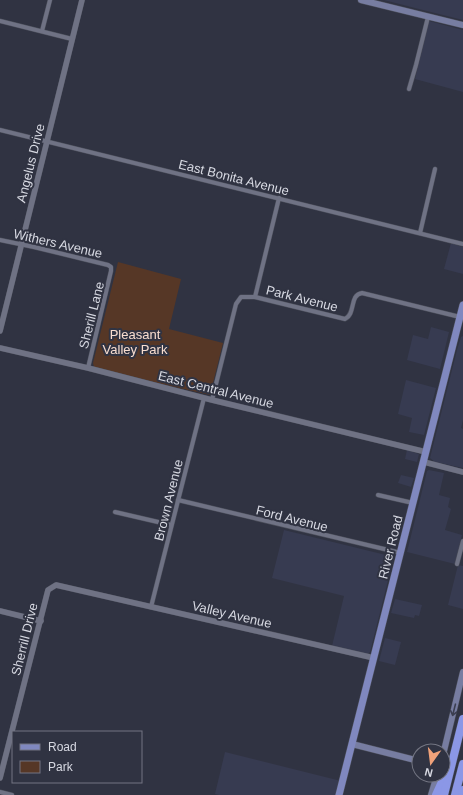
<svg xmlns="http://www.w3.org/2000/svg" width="463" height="795" font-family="Arial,sans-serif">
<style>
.built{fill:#373b51}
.green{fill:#563726}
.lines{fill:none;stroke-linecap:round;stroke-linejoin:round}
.minor-casing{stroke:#4d505c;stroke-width:5}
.tertiary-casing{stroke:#4d505c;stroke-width:6}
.secondary-casing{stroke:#4d505c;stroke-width:7}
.primary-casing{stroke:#4d505c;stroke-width:8}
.motorway-casing{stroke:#4d505c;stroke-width:9}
.minor{stroke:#6f7284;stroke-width:4}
.tertiary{stroke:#6f7284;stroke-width:5.5}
.secondary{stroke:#777da1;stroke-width:6}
.primary{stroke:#8088bf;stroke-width:7}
.motorway{stroke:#8b97e6;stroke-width:8}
.oneway{stroke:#3b3e50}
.labels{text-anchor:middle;stroke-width:4;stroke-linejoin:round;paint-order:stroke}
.street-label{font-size:13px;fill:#d7d9e2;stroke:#303342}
.park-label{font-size:13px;fill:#f8ddcf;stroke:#303342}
</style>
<rect width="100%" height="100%" fill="#303342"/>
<!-- built -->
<g class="built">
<polygon points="384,0 463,0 463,20 415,8"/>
<polygon points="429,21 463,30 463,92 415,79"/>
<polygon points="451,243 463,247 463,274 444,269"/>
<polygon points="431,327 449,332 440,369 407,360 413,335 428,339"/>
<polygon points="463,336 463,420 461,428 463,429 463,468 435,462 430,458 457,350 461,337"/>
<polygon points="406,380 436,388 424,435 409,432 412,418 398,414"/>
<polygon points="407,450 419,454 417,462 405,459"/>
<polygon points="429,470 444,473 439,495 450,498 448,507 451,509 445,530 462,535 455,564 407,552 427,471"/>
<polygon points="401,475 414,478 411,487 398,483"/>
<polygon points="284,530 394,557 370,652 368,654 332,646 344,596 272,578"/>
<polygon points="458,565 463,566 463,609 448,605"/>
<polygon points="395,599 422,605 419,616 415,615 414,618 391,613"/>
<polygon points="385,638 401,642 395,665 379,661"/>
<polygon points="225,752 341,781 338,795 219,795 215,794"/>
</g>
<!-- green -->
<polygon class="green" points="118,262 181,279 169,329 223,343 210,395 97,369 94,367 93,363"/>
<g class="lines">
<!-- minor casing -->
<g class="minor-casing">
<g id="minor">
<polyline points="0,21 72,39"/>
<polyline points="42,31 50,0"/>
<polyline points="409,89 416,65 428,17"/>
<polyline points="0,130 463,244"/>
<polyline points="420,233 435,169"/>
<polyline points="0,240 34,247 108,265 111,267 111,271 88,368"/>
<polyline points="255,297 279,198"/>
<path d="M 212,400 L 236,304 L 241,297 L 255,297 L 345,319 C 356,314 349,295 362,293 L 460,317"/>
<polyline points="378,495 413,503"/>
<polyline points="178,500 401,553"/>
<polyline points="115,512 171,525"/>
<polyline points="457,564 463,541"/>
<polyline points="151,607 204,398"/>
<polyline points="0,792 12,795"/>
</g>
</g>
<!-- tertiary casing -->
<g class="tertiary-casing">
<g id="tertiary">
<polyline points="0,331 82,0"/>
<polyline points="0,348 88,368 212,400 426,452"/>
<polyline points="424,462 463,472"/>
<polyline points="0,611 41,621"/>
<polyline points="0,778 48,590 56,585 374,658"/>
</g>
</g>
<!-- secondary casing -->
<g class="secondary-casing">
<g id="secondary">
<polyline points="361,0 463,25"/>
<polyline points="352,744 419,761"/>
<polyline points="443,755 463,672"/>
<polyline points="431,795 437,775"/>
</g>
</g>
<!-- primary casing -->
<g class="primary-casing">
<polyline id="primary" points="339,795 463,305"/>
</g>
<!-- motorway casing -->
<g class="motorway-casing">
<g id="motorway">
<polyline points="436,795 446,773"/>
<polyline points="444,795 463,719"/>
<polyline points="455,795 463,764"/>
<polyline points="462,795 463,790"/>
</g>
</g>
<!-- minor -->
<use href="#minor" class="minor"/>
<!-- tertiary -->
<use href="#tertiary" class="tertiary"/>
<!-- secondary -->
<use href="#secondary" class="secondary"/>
<!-- primary -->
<use href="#primary" class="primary"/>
<!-- motorway -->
<use href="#motorway" class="motorway"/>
</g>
<!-- one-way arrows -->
<defs><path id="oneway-shaft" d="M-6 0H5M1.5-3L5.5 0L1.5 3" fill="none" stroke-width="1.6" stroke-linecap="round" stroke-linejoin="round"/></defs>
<use class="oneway" href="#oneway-shaft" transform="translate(454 710) rotate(104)"/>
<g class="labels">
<!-- street labels -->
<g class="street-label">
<text transform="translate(30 163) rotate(-76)" y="5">Angelus Drive</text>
<text transform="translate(234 177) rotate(14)" y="5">East Bonita Avenue</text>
<text transform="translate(58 243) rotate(13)" y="5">Withers Avenue</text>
<text transform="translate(302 298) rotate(14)" y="5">Park Avenue</text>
<text transform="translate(91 315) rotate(-76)" y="5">Sherill Lane</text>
<text transform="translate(216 389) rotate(14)" y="5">East Central Avenue</text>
<text transform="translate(168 500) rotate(-76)" y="5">Brown Avenue</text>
<text transform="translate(292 518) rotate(14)" y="5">Ford Avenue</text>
<text transform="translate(390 547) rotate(-76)" y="5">River Road</text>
<text transform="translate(232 614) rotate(13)" y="5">Valley Avenue</text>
<text transform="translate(24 639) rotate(-76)" y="5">Sherrill Drive</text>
</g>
<!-- park labels -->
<g class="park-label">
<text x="135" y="339">Pleasant<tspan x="135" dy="15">Valley Park</tspan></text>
</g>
</g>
<!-- legend -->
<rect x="12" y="731" width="130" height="52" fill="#303342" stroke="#737582"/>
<rect x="20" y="744" width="20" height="6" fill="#8088bf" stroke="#737582"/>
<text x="48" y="751" font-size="12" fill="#d7d9e2">Road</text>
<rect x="20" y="761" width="20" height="12" fill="#563726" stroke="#737582"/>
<text x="48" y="771" font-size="12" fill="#d7d9e2">Park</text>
<!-- north arrow -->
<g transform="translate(431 763) rotate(194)"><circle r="19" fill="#303342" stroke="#737582"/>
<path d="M0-3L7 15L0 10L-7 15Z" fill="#f0a27a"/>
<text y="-6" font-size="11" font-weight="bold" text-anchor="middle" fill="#d7d9e2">N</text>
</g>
</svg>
